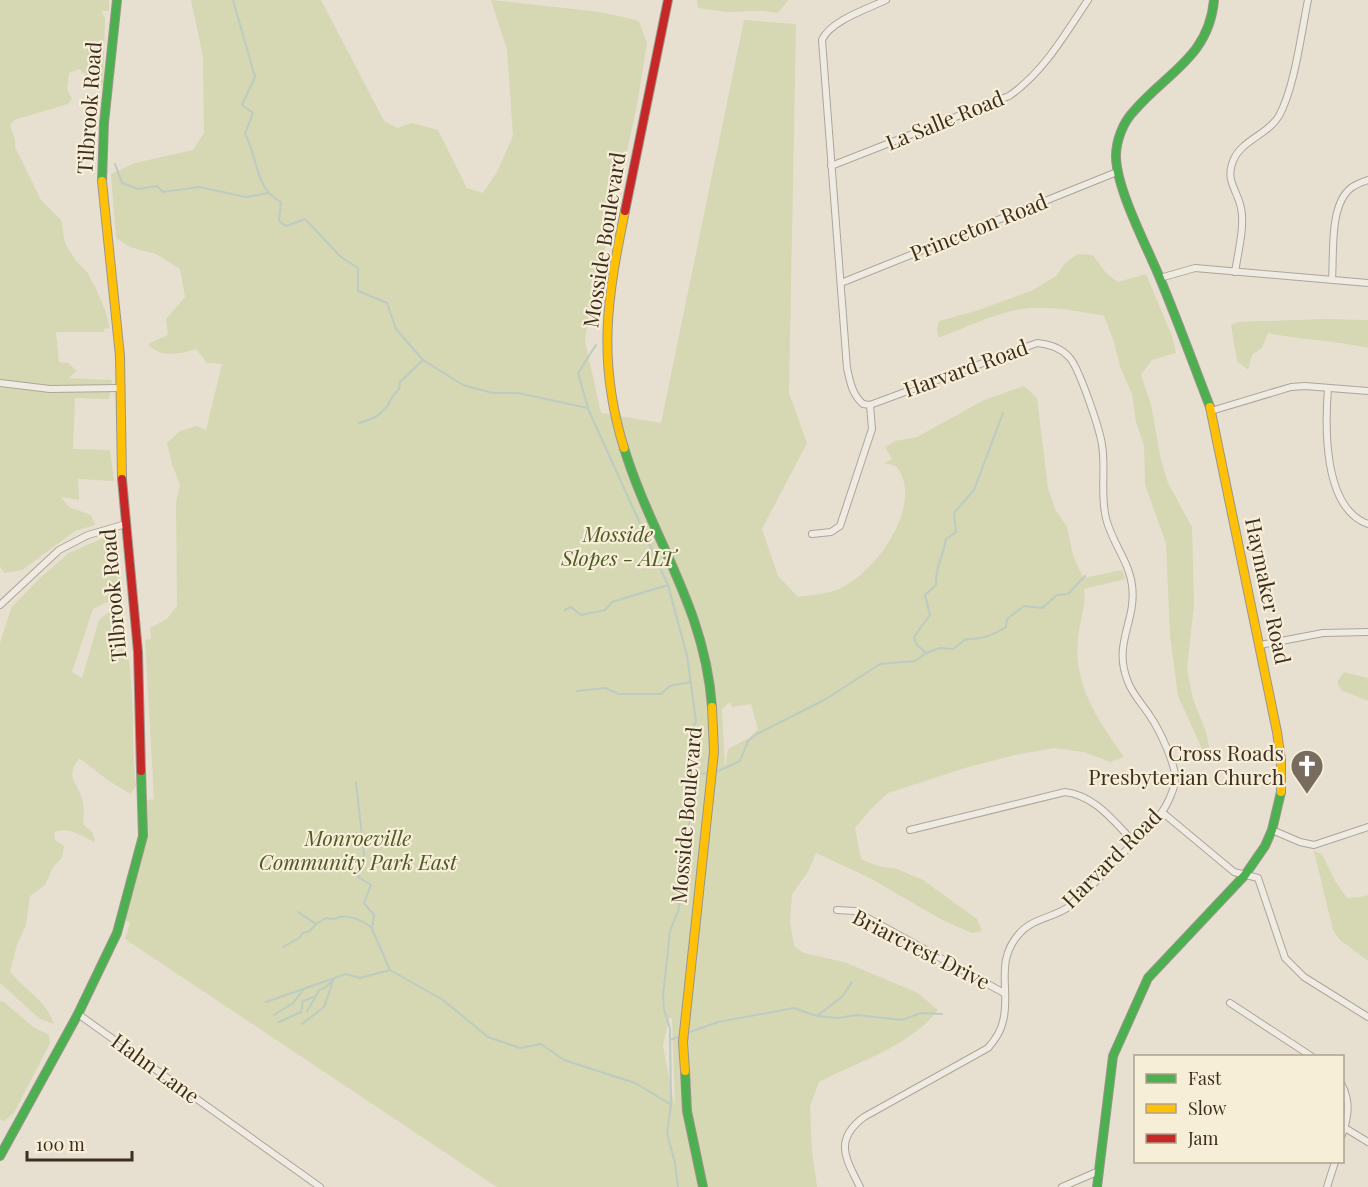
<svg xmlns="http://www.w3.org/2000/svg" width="1368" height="1187" font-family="'Playfair Display',serif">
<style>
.green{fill:#d6d7b3;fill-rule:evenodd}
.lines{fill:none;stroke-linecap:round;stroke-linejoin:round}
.stream{stroke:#bcccc2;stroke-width:2}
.street-casing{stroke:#ada599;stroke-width:8}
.fast-casing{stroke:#9c958a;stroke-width:10}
.slow-casing{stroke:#9c958a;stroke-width:10}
.jam-casing{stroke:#9c958a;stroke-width:10}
.street{stroke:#efebe3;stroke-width:6}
.fast{stroke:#4caf50;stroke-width:8}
.slow{stroke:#ffc107;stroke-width:8}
.jam{stroke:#c62828;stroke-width:8}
.labels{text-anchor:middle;stroke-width:4.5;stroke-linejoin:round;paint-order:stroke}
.street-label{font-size:21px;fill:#3d2e20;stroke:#f7eed8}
.park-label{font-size:21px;font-style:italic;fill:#4d5a26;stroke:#f7eed8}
.poi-label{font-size:21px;fill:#3d2e20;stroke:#f7eed8;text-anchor:end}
</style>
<rect width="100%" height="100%" fill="#e7e0d1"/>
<!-- green -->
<g class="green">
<polygon points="0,0 109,0 109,11 101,11 105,18 103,86 90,80 80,69 69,73 67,90 72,99 68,104 14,120 10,126 15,139 15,147 41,200 61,220 65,243 76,261 87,272 96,289 106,312 110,328 103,329 105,332 56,332 59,362 68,363 77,371 68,378 112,380 109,399 75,398 73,449 110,450 114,481 78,479 79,500 61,497 69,507 91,515 95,525 75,531 22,570 4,573 0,566"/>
<path d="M 191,0 L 321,0 L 384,121 L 397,128 L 412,123 L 438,130 L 467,188 L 483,193 L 497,172 L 513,136 L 507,50 L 491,0 L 601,12 L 639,21 L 647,43 L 637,105 L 609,234 L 591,302 L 585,341 L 601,413 L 661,423 L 744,20 L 796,24 L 789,393 L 807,443 L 762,529 L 778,576 L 798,597 C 810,595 827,594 839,589 C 873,574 915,517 903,479 C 902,475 899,470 896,466 L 885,463 L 892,459 L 885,447 L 895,441 L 917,437 L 984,400 L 1024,386 L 1037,398 L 1048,488 L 1055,509 L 1067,527 L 1073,555 L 1083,578 L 1122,570 L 1126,579 L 1084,589 C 1087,606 1079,621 1078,639 C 1073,685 1098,720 1124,757 L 1110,762 L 1084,752 L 1055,748 L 1015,755 L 965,768 L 888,793 L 871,809 L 855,828 L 861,859 L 878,866 L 897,869 L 923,880 L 977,919 L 982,931 L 972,933 L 944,921 L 870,878 L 816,853 L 808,872 L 792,894 L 790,922 L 794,946 L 804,953 L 844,962 L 918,993 L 938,1010 C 909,1047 859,1061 819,1082 L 810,1106 L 812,1151 L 817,1187 L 497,1187 L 125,939 L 130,923 L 121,917 L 143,836 L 143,801 L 154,799 L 145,640 L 151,639 L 150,628 L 167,619 L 177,606 L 176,503 L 180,485 L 172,464 L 167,443 L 180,431 L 197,426 L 206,430 L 222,364 L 207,363 L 196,349 C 179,354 161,359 148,344 L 168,335 L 166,319 L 185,297 L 180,269 L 156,254 L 130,247 L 116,238 L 111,174 L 135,163 L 193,150 L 204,133 L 203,57 ZM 730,702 L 732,707 L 751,704 L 758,729 L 749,738 L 728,749 L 725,768 L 722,709 ZM 669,1018 L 672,1018 L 675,1108 L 663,1046 Z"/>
<polygon points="697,0 788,0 778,13 761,11 728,12 698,8"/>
<path d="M 1078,254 L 1093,255 L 1106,273 L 1118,282 L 1146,274 L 1172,336 L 1176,353 L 1152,360 L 1141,375 L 1151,405 L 1161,460 L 1168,483 L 1192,527 L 1194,605 L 1187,669 L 1193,699 L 1206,732 L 1210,751 L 1202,749 L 1178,696 L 1170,636 L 1166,543 L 1145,485 L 1144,445 L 1136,422 L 1132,394 L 1121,369 L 1113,339 L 1104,316 C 1078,311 1048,305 1021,309 C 993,314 965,328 938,338 L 937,328 L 939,321 L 979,310 L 1033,290 L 1056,276 L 1066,262 Z"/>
<path d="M 1324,319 L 1368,320 L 1368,348 C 1334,340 1302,340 1268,333 L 1262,348 L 1252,355 L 1248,370 L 1237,361 L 1231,325 L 1238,322 Z"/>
<path d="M 108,536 L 118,538 L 120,589 L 115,598 L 93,609 L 72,672 L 82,678 L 99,620 L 110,611 L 121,611 C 127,638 130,666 132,694 C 134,725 132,756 136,786 L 131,794 L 109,781 L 79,758 C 65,778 76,780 82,799 C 84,807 84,815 83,824 L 93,833 L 95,842 C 82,837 66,824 54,833 L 55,840 L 64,846 L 62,858 L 53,867 L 45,885 L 30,896 L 26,925 L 17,945 L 10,971 C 24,990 46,1000 54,1024 L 40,1019 L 0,983 L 0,643 L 11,608 L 40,578 L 69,553 Z"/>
<polygon points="1344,672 1368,678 1368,701 1341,690 1337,682"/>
<polygon points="1314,851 1322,854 1335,881 1347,898 1361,897 1368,895 1368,961 1339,939 1333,930"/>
<polygon points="0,1001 4,1002 33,1027 49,1035 50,1043 14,1113 4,1121 0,1120"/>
</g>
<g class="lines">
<!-- stream -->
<g class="stream">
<path d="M 233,0 L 255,77 L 242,105 L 253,113 L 245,134 C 255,151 256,179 269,193 C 272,197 278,200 281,202 L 279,221 L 286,226 L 305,219 L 341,257 L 358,268 L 358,291 L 387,303 L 396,329 L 423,360 L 463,385 L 493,393 L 518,393 L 588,408"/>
<polyline points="115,164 122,183 138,189 157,186 163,192 199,187 246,197 268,193"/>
<path d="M 596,345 L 578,373 L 589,411 L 668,585 L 687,656 L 696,721 C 687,736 687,758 689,776 C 690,787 694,796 693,808 C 691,823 683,838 680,853 L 680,860 L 684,872 L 683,888 L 678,911 L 670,931 L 663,996 L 664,1009 L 670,1029 L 671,1105 L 667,1133 L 675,1163 L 678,1187"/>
<path d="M 359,423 C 370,420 381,416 388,405 C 392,398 392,395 399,389 L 400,382 L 423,360"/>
<polyline points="565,610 571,607 581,615 605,610 612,602 668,585"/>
<path d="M 926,653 L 916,644 L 914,637 L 930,615 L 925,595 L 936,585 C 935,567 943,557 946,539 L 956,532 L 954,513 L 974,490 L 1003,413"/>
<polyline points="577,691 605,688 619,694 661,694 670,686 690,682"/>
<path d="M 718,771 L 740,761 L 748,741 L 755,735 L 826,699 L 880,664 L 915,661 L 926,653 L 940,648 L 953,649 L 966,639 C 980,640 994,635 1006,627 L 1007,619 L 1024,606 L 1042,608 L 1057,595 L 1068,594 L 1085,576"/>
<polyline points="689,776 706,773"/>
<polyline points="356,782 364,854 358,877 371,885 364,903 374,915 372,929 390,970 443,1000 488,1037 520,1048 541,1044 564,1060 635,1083 670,1104"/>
<path d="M 298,912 L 316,924 L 326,918 C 333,920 334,919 340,917 C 351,915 364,921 372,928"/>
<polyline points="283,947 299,938 303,933 310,931 316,924"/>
<polyline points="266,1002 346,974 360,978 390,970"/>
<polyline points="307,1011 315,998"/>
<polyline points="274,1015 293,1003 303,990"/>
<polyline points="818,1015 842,997 852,982"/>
<polyline points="279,1022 301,1012 303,1001 316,996 319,990 325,988 334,979"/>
<polyline points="302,1024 324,1007 333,981"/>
<polyline points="690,1032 718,1022 794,1008 817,1016 838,1018 857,1015 902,1020 921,1013 942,1014"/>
<polyline points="670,1040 678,1037"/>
</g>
<!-- street casing -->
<g class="street-casing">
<g id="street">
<path d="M 831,166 L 1009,96 C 1044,72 1065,34 1088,0"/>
<path d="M 1235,272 C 1238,253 1245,225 1241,208 C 1238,192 1226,181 1232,164 C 1239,140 1267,136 1279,116 C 1295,86 1301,34 1308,0"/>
<polyline points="1160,278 1195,268 1368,283"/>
<path d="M 1332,279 C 1334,254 1329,205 1351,188 C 1356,184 1362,182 1368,180"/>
<polyline points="841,283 1117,172"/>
<polyline points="0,383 50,389 119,388"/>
<path d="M 1328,388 C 1325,427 1323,508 1368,524"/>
<polyline points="1211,411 1291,387 1305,386 1368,391"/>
<polyline points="812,534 831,532 840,526 872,429 870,405"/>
<polyline points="0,605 59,550 88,535 126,524"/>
<polyline points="1260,645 1323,633 1368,632"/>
<polyline points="1162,812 1234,872 1258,878 1285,958 1304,977 1368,1017"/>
<path d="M 910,830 L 1065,792 C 1096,796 1114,822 1134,842"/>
<polyline points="1272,830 1300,842 1314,845 1368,827"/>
<polyline points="837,910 855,911 1004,993"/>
<polyline points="1230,1003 1311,1056"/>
<polyline points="78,1014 320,1187"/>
<path d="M 1342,1085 C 1351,1103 1348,1117 1342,1135"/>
<polyline points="1345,1128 1368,1142"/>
<path d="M 860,1187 C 846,1159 833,1140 864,1117 L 988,1048 C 995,1040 1001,1032 1003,1021 C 1011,992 994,962 1019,934 C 1032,918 1054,918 1070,906 C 1087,893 1102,874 1118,858 C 1132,844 1151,829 1162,812 C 1167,805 1173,792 1175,783 C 1178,768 1159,729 1150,716 C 1143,705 1133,695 1128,682 C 1112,643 1137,622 1132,585 C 1129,561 1111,541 1106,518 C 1100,494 1106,469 1102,445 C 1100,430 1079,367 1069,357 C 1060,347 1049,344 1037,343 L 870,405 L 863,404 C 852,394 850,382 847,368 L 822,40 C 830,21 867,9 886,0"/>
<polyline points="1062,1187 1099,1171"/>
<polyline points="1327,1187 1335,1162"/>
</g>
</g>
<!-- fast casing -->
<g class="fast-casing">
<g id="fast">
<polyline points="102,181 104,123 117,0"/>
<path d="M 1210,407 C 1193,363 1177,319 1159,276 C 1146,245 1116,188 1116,156 C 1116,141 1123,122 1134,111 C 1166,73 1209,57 1214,0"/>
<path d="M 624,448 C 652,539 705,607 712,707"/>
<polyline points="685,1071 687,1111 703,1187"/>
<polyline points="0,1156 78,1014 117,933 143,836 141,771"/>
<polyline points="1097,1187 1113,1056 1148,978 1245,875 1265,846 1272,830 1281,792"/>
</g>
</g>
<!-- slow casing -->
<g class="slow-casing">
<g id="slow">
<polyline points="102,181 120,356 122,479"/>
<polyline points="1210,407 1277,732 1281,760 1281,792"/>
<path d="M 624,448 C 597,361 607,298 625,211"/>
<polyline points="685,1071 683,1042 714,752 712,707"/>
</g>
</g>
<!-- jam casing -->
<g class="jam-casing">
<g id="jam">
<polyline points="625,211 668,0"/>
<polyline points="122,479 138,652 141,771"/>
</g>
</g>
<!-- street -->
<use href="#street" class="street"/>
<!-- fast -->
<use href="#fast" class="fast"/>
<!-- slow -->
<use href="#slow" class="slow"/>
<!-- jam -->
<use href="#jam" class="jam"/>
</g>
<!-- icons -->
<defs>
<g id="church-pin" transform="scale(1.725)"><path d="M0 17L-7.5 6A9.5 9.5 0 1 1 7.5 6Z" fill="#786c5e" stroke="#f7eed8"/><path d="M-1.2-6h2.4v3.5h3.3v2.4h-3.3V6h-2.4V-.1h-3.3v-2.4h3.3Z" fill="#fff"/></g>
</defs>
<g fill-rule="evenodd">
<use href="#church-pin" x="1307" y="766"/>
</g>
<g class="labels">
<!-- street labels -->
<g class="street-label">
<text transform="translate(90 108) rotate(-86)" y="7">Tilbrook Road</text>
<text transform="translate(945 121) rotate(-22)" y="7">La Salle Road</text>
<text transform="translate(979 228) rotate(-22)" y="7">Princeton Road</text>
<text transform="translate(605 240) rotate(-81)" y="7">Mosside Boulevard</text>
<text transform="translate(966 369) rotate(-20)" y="7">Harvard Road</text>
<text transform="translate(1267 591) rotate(78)" y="7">Haymaker Road</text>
<text transform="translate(114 595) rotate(-95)" y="7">Tilbrook Road</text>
<text transform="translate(687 815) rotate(-85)" y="7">Mosside Boulevard</text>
<text transform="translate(1112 859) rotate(-45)" y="7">Harvard Road</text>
<text transform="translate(921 950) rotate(27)" y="7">Briarcrest Drive</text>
<text transform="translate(155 1069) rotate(36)" y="7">Hahn Lane</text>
</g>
<!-- park labels -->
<g class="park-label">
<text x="618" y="542">Mosside<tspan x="618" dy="24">Slopes - ALT</tspan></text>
<text x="358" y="846">Monroeville<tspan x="358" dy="24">Community Park East</tspan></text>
</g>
<!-- poi labels -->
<g class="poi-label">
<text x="1284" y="761">Cross Roads<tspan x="1284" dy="24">Presbyterian Church</tspan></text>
</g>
</g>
<!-- legend -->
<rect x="1134" y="1055" width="210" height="108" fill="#f7eed8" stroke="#ada18e" stroke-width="1.5"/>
<rect x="1146" y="1074" width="30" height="9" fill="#4caf50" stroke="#ada18e" stroke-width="1.5"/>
<text x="1188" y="1085" font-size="18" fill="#3d2e20">Fast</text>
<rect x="1146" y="1104" width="30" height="9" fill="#ffc107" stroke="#ada18e" stroke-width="1.5"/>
<text x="1188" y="1115" font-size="18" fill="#3d2e20">Slow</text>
<rect x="1146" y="1134" width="30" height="9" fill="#c62828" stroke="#ada18e" stroke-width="1.5"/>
<text x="1188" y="1145" font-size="18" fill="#3d2e20">Jam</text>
<!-- scale -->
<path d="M27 1151v9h105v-9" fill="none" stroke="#3d2e20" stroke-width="3"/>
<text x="36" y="1151" font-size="18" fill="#3d2e20" stroke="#f7eed8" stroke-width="4.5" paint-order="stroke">100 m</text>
</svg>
